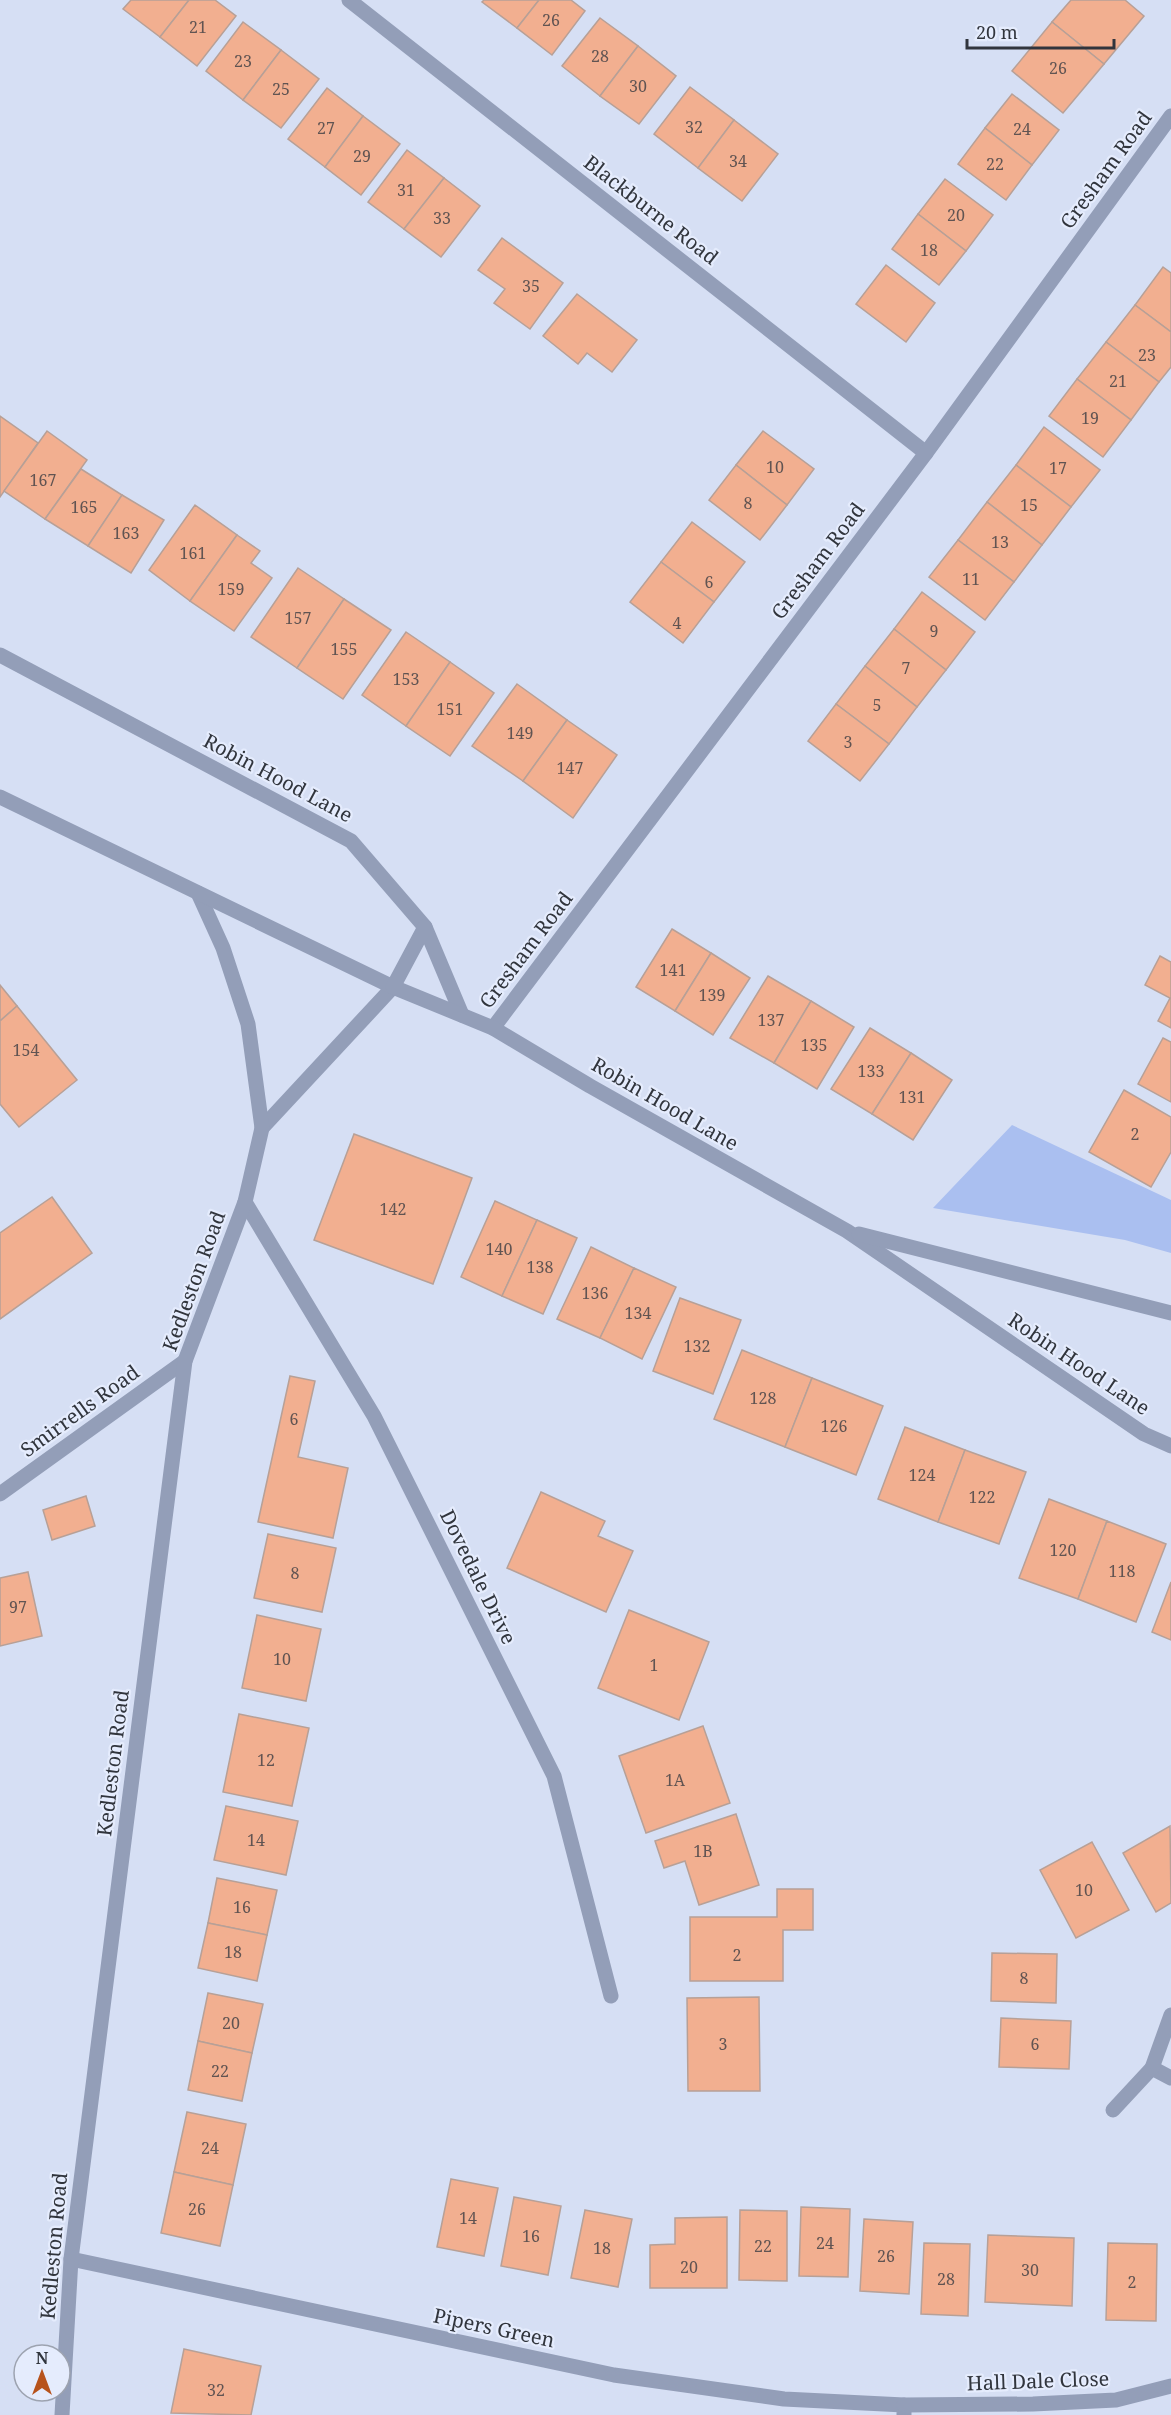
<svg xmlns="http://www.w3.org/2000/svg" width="1171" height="2415" font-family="'Noto Serif',serif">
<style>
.green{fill:#aabff0}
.building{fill:#f2af90;stroke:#b7a097;stroke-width:1.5}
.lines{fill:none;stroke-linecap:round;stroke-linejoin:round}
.minor{stroke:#939eb8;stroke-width:15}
.tertiary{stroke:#939eb8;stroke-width:15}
.labels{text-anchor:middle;stroke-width:4.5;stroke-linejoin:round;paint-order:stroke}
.number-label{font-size:16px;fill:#615452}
.street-label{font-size:20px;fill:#31353d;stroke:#e5ecfd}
</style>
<rect width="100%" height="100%" fill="#d6dff4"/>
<!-- green -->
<polygon class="green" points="1012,1125 1171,1200 1171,1253 1125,1240 933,1208"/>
<!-- building -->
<g class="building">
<polygon points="131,0 189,0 160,37 123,9"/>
<polygon points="189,0 215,0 236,16 197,66 160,37"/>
<polygon points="484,0 539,0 517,28 482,2"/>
<polygon points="539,0 571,0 585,11 552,55 517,28"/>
<polygon points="1071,0 1125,0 1144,16 1104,64 1052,22"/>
<polygon points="600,18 638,46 600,96 562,66"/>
<polygon points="243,22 281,50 243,100 206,71"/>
<polygon points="1052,22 1104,64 1063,113 1012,71"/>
<polygon points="638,46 676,76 639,124 600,96"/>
<polygon points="281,50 319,79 281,128 243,100"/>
<polygon points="690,87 734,120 698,168 654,134"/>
<polygon points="327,88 363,116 325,167 288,139"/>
<polygon points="1012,94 1059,130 1032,165 985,128"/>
<polygon points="363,116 400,144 361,195 325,167"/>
<polygon points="734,120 778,154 742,201 698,168"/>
<polygon points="985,128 1032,165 1006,200 958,164"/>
<polygon points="407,150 444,178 404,229 368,202"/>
<polygon points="444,178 480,206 441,257 404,229"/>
<polygon points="945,179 993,215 966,251 918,214"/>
<polygon points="918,214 966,251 939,285 892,249"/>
<polygon points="502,238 563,283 530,329 494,303 505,289 478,270"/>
<polygon points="886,265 935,303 906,342 856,304"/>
<polygon points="1163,267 1171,273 1171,332 1135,305"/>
<polygon points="577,294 637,340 612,372 587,353 578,364 543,336"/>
<polygon points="1135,305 1171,332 1171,367 1159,382 1106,342"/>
<polygon points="1106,342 1159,382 1131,420 1077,379"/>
<polygon points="1077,379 1131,420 1103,457 1049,416"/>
<polygon points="0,416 38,443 0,497"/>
<polygon points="1044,427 1100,470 1071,507 1016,465"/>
<polygon points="47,431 87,460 45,519 4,491"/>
<polygon points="763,431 814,469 787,505 736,465"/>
<polygon points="736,465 787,505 760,540 709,500"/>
<polygon points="1016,465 1071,507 1042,545 987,502"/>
<polygon points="81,469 122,495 88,546 45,519"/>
<polygon points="122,495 164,520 131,573 88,546"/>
<polygon points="987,502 1042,545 1014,582 958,540"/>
<polygon points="195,505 237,535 190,601 149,570"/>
<polygon points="692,522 745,562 714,602 661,562"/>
<polygon points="237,535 260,551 251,563 272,578 234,631 190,601"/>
<polygon points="958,540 1014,582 985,620 929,577"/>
<polygon points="661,562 714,602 683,643 630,602"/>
<polygon points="298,568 344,599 297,668 251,637"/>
<polygon points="922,592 975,632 946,670 894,629"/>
<polygon points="344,599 391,630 343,699 297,668"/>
<polygon points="894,629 946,670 917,707 865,666"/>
<polygon points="406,632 450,662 406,726 362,695"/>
<polygon points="450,662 494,693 450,756 406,726"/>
<polygon points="865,666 917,707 889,744 836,704"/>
<polygon points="517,684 567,720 523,781 472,746"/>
<polygon points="836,704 889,744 860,781 808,741"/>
<polygon points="567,720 617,755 573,818 523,781"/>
<polygon points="672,929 711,953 675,1011 636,987"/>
<polygon points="711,953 750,978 713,1035 675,1011"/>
<polygon points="1160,956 1171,962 1171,1028 1158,1021 1170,998 1145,985"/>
<polygon points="768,976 811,1001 774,1063 730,1038"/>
<polygon points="0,985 17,1006 0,1021"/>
<polygon points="811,1001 854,1027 817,1089 774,1063"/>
<polygon points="17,1006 77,1080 19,1127 0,1104 0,1021"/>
<polygon points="870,1028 911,1053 872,1114 831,1089"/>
<polygon points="1163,1038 1171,1042 1171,1102 1138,1084"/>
<polygon points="911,1053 952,1080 913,1140 872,1114"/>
<polygon points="1124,1090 1171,1117 1171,1152 1151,1187 1089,1152"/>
<polygon points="354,1134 472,1178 433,1284 314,1240"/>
<polygon points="52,1197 92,1253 0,1319 0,1233"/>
<polygon points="495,1201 537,1220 502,1296 461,1277"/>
<polygon points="537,1220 577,1238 543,1314 502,1296"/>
<polygon points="591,1247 634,1268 600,1338 557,1319"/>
<polygon points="634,1268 676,1287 642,1359 600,1338"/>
<polygon points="680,1298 741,1320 713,1394 653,1371"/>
<polygon points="742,1350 812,1378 785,1447 714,1419"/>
<polygon points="290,1376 315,1381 298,1457 348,1468 333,1538 258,1522"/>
<polygon points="812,1378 883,1406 856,1475 785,1447"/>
<polygon points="905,1427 965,1450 938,1522 878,1499"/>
<polygon points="965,1450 1026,1472 999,1544 938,1522"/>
<polygon points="541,1492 605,1521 598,1536 633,1551 606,1612 507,1568"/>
<polygon points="86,1496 95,1526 52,1540 43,1510"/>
<polygon points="1049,1499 1107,1521 1078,1599 1019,1578"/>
<polygon points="1107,1521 1166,1544 1136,1622 1078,1599"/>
<polygon points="268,1534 336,1548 322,1612 254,1598"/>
<polygon points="28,1572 42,1636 0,1646 0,1578"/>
<polygon points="1171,1582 1171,1640 1152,1632"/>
<polygon points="629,1610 709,1642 679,1720 598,1688"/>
<polygon points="257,1615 321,1629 306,1701 242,1688"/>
<polygon points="239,1714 309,1728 292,1806 223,1792"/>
<polygon points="703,1726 730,1803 646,1833 619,1756"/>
<polygon points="226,1806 298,1821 286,1875 214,1860"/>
<polygon points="736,1814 759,1885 699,1905 685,1861 664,1868 655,1841"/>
<polygon points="1170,1826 1171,1903 1156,1912 1123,1853"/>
<polygon points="1092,1842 1129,1910 1076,1938 1040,1870"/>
<polygon points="217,1878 277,1890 267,1935 208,1923"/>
<polygon points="777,1889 813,1889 813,1930 783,1930 783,1981 690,1981 690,1917 777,1917"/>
<polygon points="208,1923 267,1935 257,1981 198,1968"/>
<polygon points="992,1953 1057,1954 1056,2003 991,2001"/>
<polygon points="208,1993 263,2004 252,2053 198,2041"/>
<polygon points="759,1997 760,2091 688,2091 687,1998"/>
<polygon points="1001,2018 1071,2021 1069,2069 999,2067"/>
<polygon points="198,2041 252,2053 242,2101 188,2090"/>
<polygon points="187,2112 246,2124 233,2185 174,2172"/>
<polygon points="174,2172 233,2185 220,2246 161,2233"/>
<polygon points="451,2179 498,2188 484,2256 437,2247"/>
<polygon points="514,2197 561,2206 548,2275 501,2266"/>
<polygon points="801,2207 850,2209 848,2277 799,2276"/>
<polygon points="585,2210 632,2219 618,2287 571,2278"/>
<polygon points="740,2210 787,2211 787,2281 739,2280"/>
<polygon points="727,2217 727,2288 650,2288 650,2245 675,2244 675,2218"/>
<polygon points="864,2219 913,2222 909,2294 860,2291"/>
<polygon points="988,2235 1074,2238 1072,2306 985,2302"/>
<polygon points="924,2243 970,2244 968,2316 921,2314"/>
<polygon points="1108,2243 1157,2244 1156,2321 1106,2320"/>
<polygon points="184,2349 261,2366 251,2415 171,2413"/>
</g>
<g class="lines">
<!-- minor -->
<g class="minor">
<polyline points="349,0 926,453"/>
<polyline points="493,1028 926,453 1171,116"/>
<polyline points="262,1128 393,987"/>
<polyline points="245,1202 374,1416 554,1776 611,1996"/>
<polyline points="0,1494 185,1361"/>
<polyline points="1152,2068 1171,2078"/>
<polyline points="1113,2110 1152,2068 1171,2015"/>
<polyline points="71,2259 614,2375 784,2399 904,2405 904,2415"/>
<polyline points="904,2405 1033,2404 1116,2400 1171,2386"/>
<polyline points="62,2415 71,2259 185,1361 245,1202 262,1128 248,1024 223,948 198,893"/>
</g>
<!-- tertiary -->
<g class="tertiary">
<polyline points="0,655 351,841 425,927 462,1015"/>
<polyline points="0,797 393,987 493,1028 590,1086 847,1231 1144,1434 1171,1446"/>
<polyline points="393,987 425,927"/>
<polyline points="859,1234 1171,1313"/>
</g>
</g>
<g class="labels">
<!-- number labels -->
<g class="number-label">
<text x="551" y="26">26</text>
<text x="198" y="33">21</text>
<text x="600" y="62">28</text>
<text x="243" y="67">23</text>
<text x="1058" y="74">26</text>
<text x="638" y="92">30</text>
<text x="281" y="95">25</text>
<text x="694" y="133">32</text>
<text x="326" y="134">27</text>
<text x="1022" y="135">24</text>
<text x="362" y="162">29</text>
<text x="738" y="167">34</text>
<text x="995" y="170">22</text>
<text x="406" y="196">31</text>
<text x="956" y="221">20</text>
<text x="442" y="224">33</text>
<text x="929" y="256">18</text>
<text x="531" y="292">35</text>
<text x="1147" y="361">23</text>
<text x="1118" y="387">21</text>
<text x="1090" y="424">19</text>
<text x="775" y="473">10</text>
<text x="1058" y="474">17</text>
<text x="43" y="486">167</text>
<text x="748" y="509">8</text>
<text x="1029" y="511">15</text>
<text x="84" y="513">165</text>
<text x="126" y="539">163</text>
<text x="1000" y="548">13</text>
<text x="193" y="559">161</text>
<text x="971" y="585">11</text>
<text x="709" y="588">6</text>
<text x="231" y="595">159</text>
<text x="298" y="624">157</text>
<text x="677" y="629">4</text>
<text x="934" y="637">9</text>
<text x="344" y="655">155</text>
<text x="906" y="674">7</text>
<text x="406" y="685">153</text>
<text x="877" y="711">5</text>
<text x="450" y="715">151</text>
<text x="520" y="739">149</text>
<text x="848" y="748">3</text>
<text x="570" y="774">147</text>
<text x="673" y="976">141</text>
<text x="712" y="1001">139</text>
<text x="771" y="1026">137</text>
<text x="814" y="1051">135</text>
<text x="26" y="1056">154</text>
<text x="871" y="1077">133</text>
<text x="912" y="1103">131</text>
<text x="1135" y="1140">2</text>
<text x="393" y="1215">142</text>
<text x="499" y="1255">140</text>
<text x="540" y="1273">138</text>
<text x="595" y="1299">136</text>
<text x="638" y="1319">134</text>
<text x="697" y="1352">132</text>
<text x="763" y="1404">128</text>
<text x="294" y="1425">6</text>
<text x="834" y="1432">126</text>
<text x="922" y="1481">124</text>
<text x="982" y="1503">122</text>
<text x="1063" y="1556">120</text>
<text x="1122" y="1577">118</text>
<text x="295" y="1579">8</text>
<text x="18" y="1613">97</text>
<text x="282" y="1665">10</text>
<text x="654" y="1671">1</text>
<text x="266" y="1766">12</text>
<text x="675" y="1786">1A</text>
<text x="256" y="1846">14</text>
<text x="703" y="1857">1B</text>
<text x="1084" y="1896">10</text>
<text x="242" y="1913">16</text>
<text x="233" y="1958">18</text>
<text x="737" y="1961">2</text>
<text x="1024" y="1984">8</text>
<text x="231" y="2029">20</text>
<text x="723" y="2050">3</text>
<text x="1035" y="2050">6</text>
<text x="220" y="2077">22</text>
<text x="210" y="2154">24</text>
<text x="197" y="2215">26</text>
<text x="468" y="2224">14</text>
<text x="531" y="2242">16</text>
<text x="825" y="2249">24</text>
<text x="763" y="2252">22</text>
<text x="602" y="2254">18</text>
<text x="886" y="2262">26</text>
<text x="689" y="2273">20</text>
<text x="1030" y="2276">30</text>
<text x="946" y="2285">28</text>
<text x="1132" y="2288">2</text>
<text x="216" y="2396">32</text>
</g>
<!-- street labels -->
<g class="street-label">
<text transform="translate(1106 170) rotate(-54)" y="7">Gresham Road</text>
<text transform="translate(651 210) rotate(38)" y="7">Blackburne Road</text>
<text transform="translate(818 561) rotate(-53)" y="7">Gresham Road</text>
<text transform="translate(278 778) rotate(28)" y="7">Robin Hood Lane</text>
<text transform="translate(526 950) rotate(-53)" y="7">Gresham Road</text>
<text transform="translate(665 1104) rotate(30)" y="7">Robin Hood Lane</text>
<text transform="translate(194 1281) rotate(-70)" y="7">Kedleston Road</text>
<text transform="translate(1079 1364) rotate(34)" y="7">Robin Hood Lane</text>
<text transform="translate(80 1411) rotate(-36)" y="7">Smirrells Road</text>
<text transform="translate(478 1577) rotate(64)" y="7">Dovedale Drive</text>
<text transform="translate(113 1763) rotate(-83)" y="7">Kedleston Road</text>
<text transform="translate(54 2246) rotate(-85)" y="7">Kedleston Road</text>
<text transform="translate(494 2328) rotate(12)" y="7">Pipers Green</text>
<text transform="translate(1038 2381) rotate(-2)" y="7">Hall Dale Close</text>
</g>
</g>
<!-- north arrow -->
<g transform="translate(42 2373)"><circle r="28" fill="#e5ecfd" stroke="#9da3b0" stroke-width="1.5"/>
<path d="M0-4.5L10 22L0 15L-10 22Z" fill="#b7531c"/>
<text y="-9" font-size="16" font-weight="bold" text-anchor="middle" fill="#31353d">N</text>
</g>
<!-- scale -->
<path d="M967 39v9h147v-9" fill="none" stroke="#31353d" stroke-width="3"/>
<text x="976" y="39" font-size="18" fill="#31353d" stroke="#e5ecfd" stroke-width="4.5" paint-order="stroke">20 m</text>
</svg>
